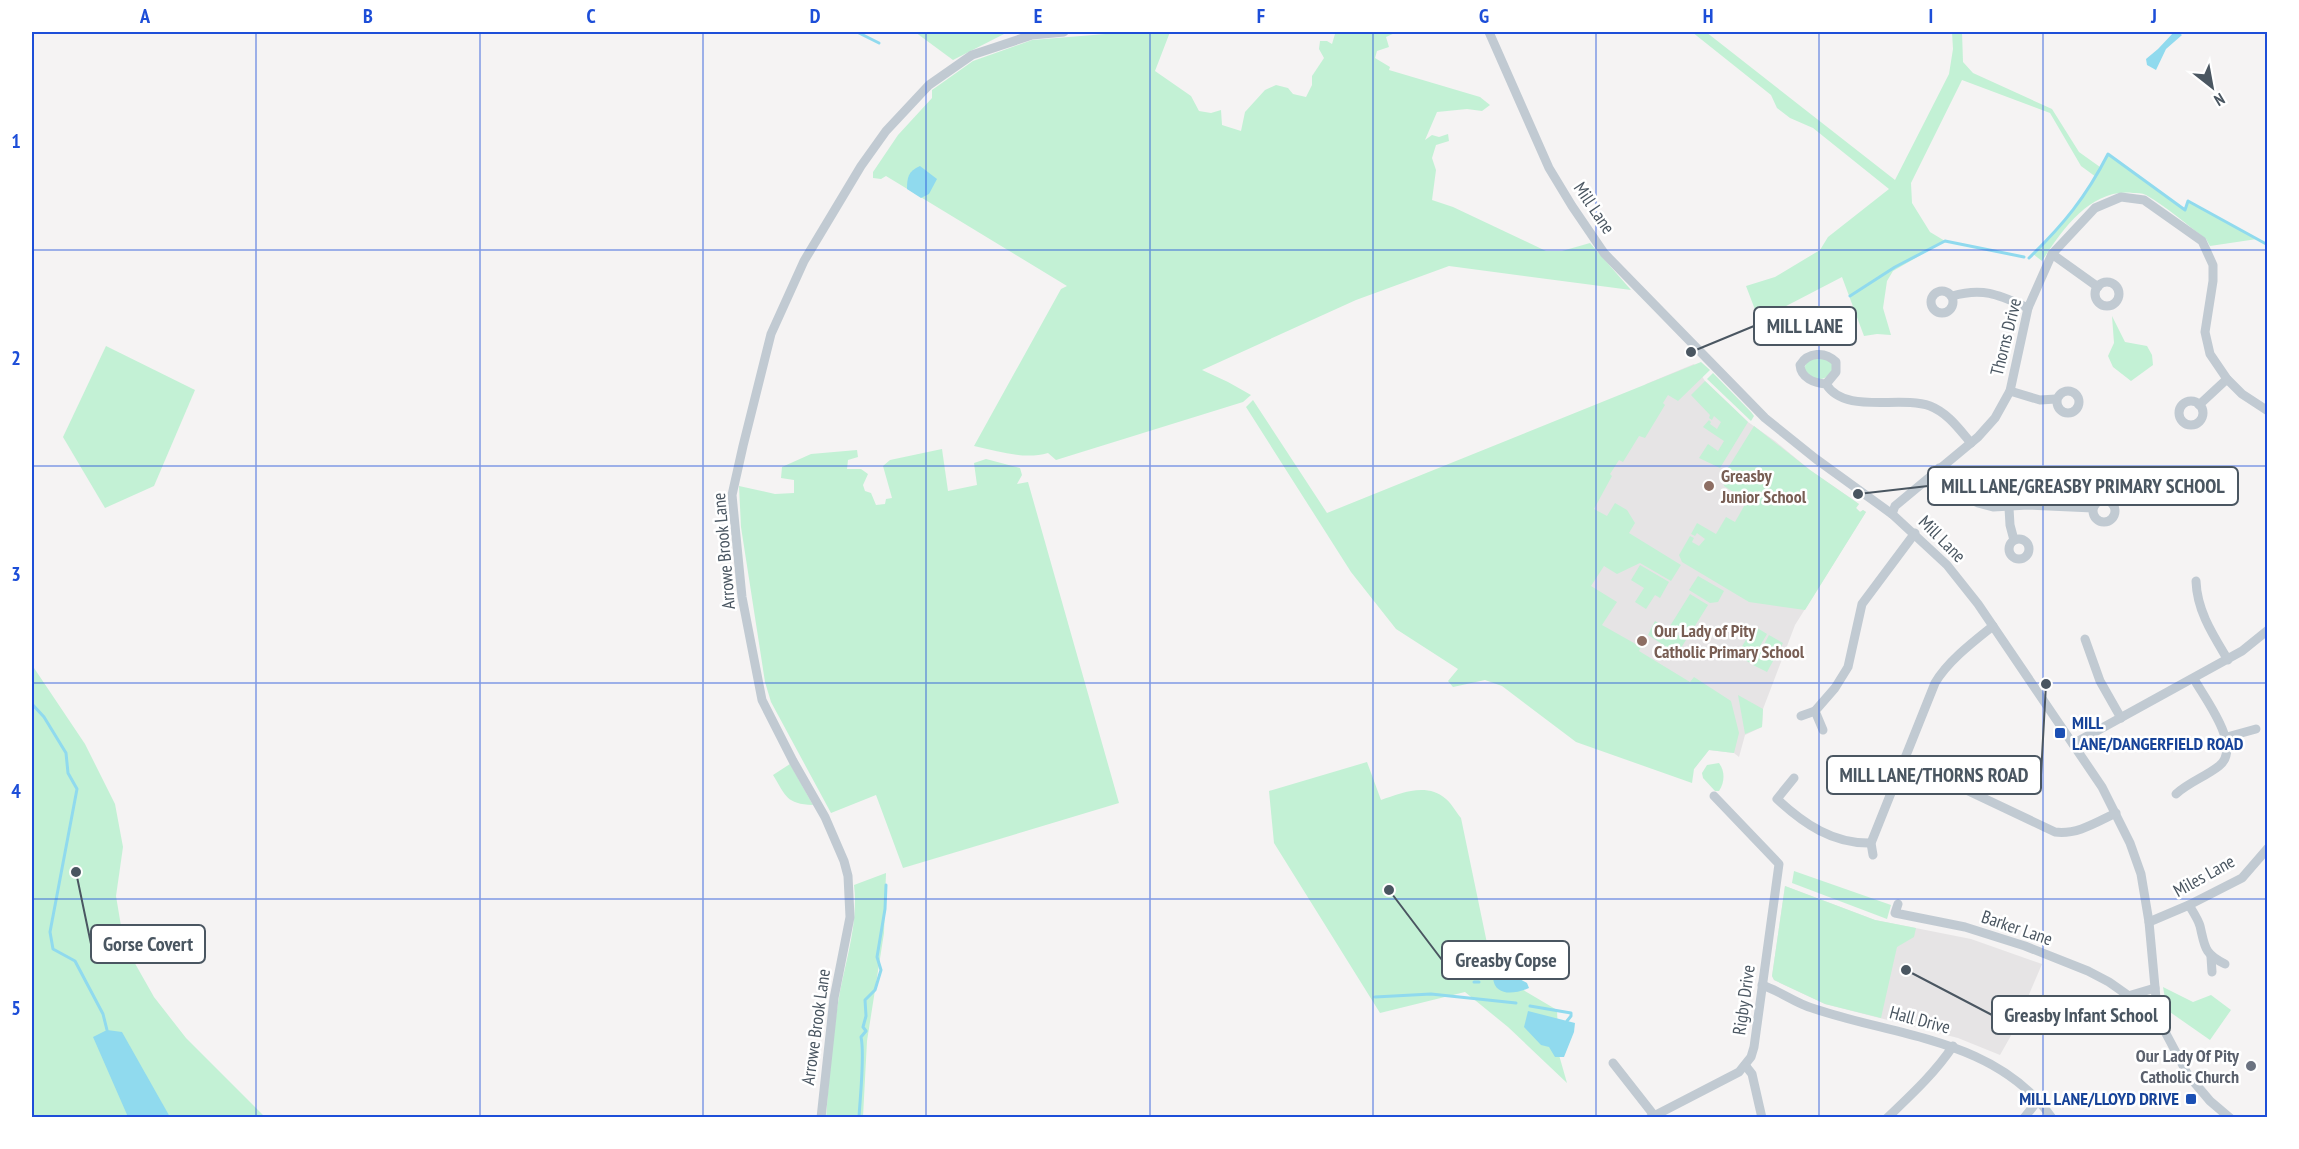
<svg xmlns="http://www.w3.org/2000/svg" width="2299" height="1149" font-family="'PT Sans Narrow',sans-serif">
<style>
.education{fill:#e6e4e5}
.green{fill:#c3f1d5}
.water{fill:#90daee}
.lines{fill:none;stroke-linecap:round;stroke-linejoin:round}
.stream{stroke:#90daee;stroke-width:3}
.minor{stroke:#c1cad2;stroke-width:9}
.grid{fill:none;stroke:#1d4ed8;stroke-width:1.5;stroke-opacity:0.55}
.education-dot{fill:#8d6e63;stroke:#fff;stroke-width:2}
.transit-dot{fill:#1a4fb4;stroke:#fff;stroke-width:2}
.worship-dot{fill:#6b7280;stroke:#fff;stroke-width:2}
.labels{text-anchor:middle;stroke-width:5;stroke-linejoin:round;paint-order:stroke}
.street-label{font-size:18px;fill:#4a5661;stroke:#fff}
.education-label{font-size:18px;font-weight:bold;fill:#785e54;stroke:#fff;text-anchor:start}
.transit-label{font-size:18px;font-weight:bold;fill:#164399;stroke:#fff;text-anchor:start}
.worship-label{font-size:18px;font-weight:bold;fill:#5b616d;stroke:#fff;text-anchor:end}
.leader{fill:none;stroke:#4a5661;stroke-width:2}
.callout-dot{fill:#4a5661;stroke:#fff;stroke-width:2}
.callout{fill:#fff;stroke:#4a5661;stroke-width:2}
.callout-label{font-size:20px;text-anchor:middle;font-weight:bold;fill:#4a5661}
.neatline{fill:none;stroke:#1d4ed8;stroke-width:2}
.grid-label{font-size:20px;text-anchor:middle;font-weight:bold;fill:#1d4ed8}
</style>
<rect width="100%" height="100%" fill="#f5f3f3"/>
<!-- education -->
<g class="education">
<polygon points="1694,364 1705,381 1748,422 1775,441 1810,470 1859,504 1856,508 1860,512 1863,510 1866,512 1795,625 1763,709 1762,727 1745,735 1739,757 1734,753 1709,750 1694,769 1638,748 1562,525 1646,384"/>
<polygon points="1785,886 1875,920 1971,939 2042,964 2013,1032 2000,1055 1958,1038 1825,1004 1774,980 1772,976"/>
</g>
<!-- green -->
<g class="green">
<polygon points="915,32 1002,32 1004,34 953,60"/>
<path d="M 1130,32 L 1170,32 L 1155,71 L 1191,96 L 1199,111 L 1211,113 L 1221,110 L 1222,125 L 1241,131 L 1245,112 L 1265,90 L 1276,85 L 1288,88 L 1293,94 L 1306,97 L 1312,85 L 1312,76 L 1324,58 L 1319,49 L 1320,41 L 1327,41 L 1332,44 L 1335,34 L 1329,32 L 1397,32 L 1386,37 L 1389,47 L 1377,51 L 1375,58 L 1390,67 L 1389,70 L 1480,97 L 1490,105 L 1482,111 L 1467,109 L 1437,112 L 1425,140 L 1432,135 L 1439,137 L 1448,134 L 1449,141 L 1436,145 L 1432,158 L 1436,170 L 1432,200 L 1453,207 L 1546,251 L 1562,251 L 1590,243 L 1631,290 L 1449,266 L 1356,300 L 1202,370 L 1228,382 L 1251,395 L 1243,402 L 1056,460 L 1048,453 C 1024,460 998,451 974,446 L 1061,289 L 1067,286 L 886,176 L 881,179 L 873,178 L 873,172 L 898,135 L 932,98 L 932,90 L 973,61 L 1032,40 Z"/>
<path d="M 1692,32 L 1706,32 L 1895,180 L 1949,74 L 1953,49 L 1952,32 L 1962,32 L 1963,62 L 1973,73 L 2052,109 L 2079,152 L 2100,167 L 2108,154 L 2184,209 L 2188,201 L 2257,239 L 2210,246 L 2206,239 C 2187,225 2167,207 2146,195 C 2142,193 2137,193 2133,193 C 2091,188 2062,230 2042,261 L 2033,254 C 2056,230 2080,207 2096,177 L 2081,166 L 2050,113 L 1962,80 L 1911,183 L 1912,203 L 1930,232 L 1945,241 L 1893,271 L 1887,281 L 1883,308 L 1891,335 L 1877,334 L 1864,336 L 1842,277 L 1759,320 L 1746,286 L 1775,277 L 1820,250 L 1828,237 L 1889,189 L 1813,128 L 1790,118 L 1777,108 L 1771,95 Z"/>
<polygon points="2112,316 2125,342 2147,346 2152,355 2153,365 2131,381 2113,367 2108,356 2114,343"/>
<polygon points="106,346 195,390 154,486 105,508 63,437"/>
<path d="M 1818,357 L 1832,361 L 1834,370 C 1823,382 1815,383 1804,369 L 1808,359 Z"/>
<polygon points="1701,362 1710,370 1678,401 1668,395 1663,403 1665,405 1645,438 1639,436 1623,462 1619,460 1610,474 1612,476 1594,509 1607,516 1615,503 1627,510 1635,523 1629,533 1681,565 1671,581 1640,563 1617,574 1604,566 1591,586 1617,602 1602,625 1641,647 1639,651 1690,682 1694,677 1731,701 1739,733 1734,753 1709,750 1694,769 1692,783 1576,742 1502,686 1485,680 1453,687 1448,681 1458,669 1396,629 1351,572 1246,407 1253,400 1327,513"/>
<polygon points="1713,373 1751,412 1754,416 1751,421 1707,379"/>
<polygon points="1705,381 1748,422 1720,468 1699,458 1708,444 1718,451 1724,441 1703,427 1709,420 1711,422 1710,424 1717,429 1721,422 1714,416 1712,420 1709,418 1710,415 1691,395"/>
<polygon points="1754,426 1810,470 1859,504 1856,508 1860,512 1863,510 1866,512 1805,610 1749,602 1682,562 1679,555 1690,536 1694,538 1692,542 1699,546 1705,539 1697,533 1695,536 1691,534 1697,523 1716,534 1726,517 1735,522 1747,501 1724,486 1723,476"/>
<polygon points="942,449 948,491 977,485 974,463 986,459 1020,468 1022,475 1017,484 1028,482 1119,803 903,868 876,795 831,813 771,702 765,682 741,527 739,486 775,494 794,493 794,480 781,478 782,467 811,454 857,450 858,457 848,460 847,469 861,469 868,474 863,485 865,491 871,493 876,505 885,504 886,499 892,498 883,466 890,460"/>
<polygon points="1640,565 1669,582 1660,598 1655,595 1646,609 1635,602 1644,588 1631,580"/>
<polygon points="1698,576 1724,591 1718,602 1710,603 1689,590"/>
<polygon points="1690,594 1708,605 1688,637 1670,626"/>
<polygon points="1655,621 1686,640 1674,659 1669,655 1665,646 1648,635"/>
<polygon points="1754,626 1767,634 1750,663 1737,655"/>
<polygon points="1769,635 1783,643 1767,672 1753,665"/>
<polygon points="32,665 85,744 115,804 123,847 116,896 124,944 154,997 186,1038 265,1117 32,1117"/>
<polygon points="1738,695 1763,709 1762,727 1745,734"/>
<path d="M 1367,762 L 1381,800 C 1401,793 1427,782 1446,799 C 1452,804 1456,812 1461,818 L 1493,972 L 1557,1010 L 1559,1055 L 1567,1083 L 1508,1027 L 1465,992 L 1380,1013 L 1274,843 L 1269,791 Z"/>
<path d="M 1719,763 C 1725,771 1725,782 1719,791 L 1715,791 L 1703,778 L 1702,773 L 1707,765 Z"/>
<path d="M 790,764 L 813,805 C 786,804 786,796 773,775 Z"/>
<polygon points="1794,871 1891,905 1887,919 1792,883"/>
<path d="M 886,873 L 884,933 L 867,1041 L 863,1117 L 826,1118 C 829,1079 832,1041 838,1003 C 844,964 859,925 854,885 Z"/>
<polygon points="1785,886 1875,920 1916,928 1914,937 1897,947 1881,1018 1825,1004 1774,980 1772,976"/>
<polygon points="2163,987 2193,1002 2211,995 2231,1010 2210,1040 2167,1010"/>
</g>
<!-- water -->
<g class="water">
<polygon points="2174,32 2178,32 2182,35 2166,49 2156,70 2147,65 2146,59 2158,49"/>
<path d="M 920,166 L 937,179 L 929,194 L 921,198 L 907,189 C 907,178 908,171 920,166 Z"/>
<path d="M 1502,969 L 1527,983 L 1529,988 C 1515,994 1495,997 1493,978 Z"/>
<polygon points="1528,1011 1575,1023 1574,1032 1564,1057 1555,1057 1549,1047 1541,1045 1524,1027"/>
<polygon points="107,1030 122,1032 170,1117 128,1117 93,1037"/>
</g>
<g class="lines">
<!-- stream -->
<g class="stream">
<polyline points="857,32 879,43"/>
<path d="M 2029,258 C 2064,224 2086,197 2108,154 L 2185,210 L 2188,201 L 2268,245"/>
<polyline points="1850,296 1895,267 1945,241 2024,257"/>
<polyline points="1760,324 1800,315"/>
<polyline points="32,704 44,717 66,753 68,773 77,789 50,932 53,949 75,961 103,1014 107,1030"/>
<polyline points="1474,982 1479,982"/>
<polyline points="1375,997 1431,994 1516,1003"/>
<polyline points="1530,1006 1571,1013 1571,1016 1567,1021"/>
<path d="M 859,1118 C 860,1097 865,1055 861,1037 L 866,1031 L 863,1027 L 866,1016 L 865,1000 L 875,990 L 881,970 L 877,957 L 885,909 L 886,885"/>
</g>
<!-- minor -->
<g class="minor">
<polyline points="1489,32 1549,168 1572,206 1604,253 1765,418 1816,459 1892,514 1947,565 1978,604 2102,787 2130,843 2141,874 2149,922 2157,1009 2163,1028 2188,1075 2210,1101 2230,1118"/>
<polyline points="2052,254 2098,287"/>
<circle cx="2107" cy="294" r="12"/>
<circle cx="1942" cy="302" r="11"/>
<path d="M 1952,296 C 1984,287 1999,295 2028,308"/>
<path d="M 1826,384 C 1814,383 1801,378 1800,365 C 1808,352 1825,351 1836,362 L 1836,372 L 1826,384 C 1845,415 1899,395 1930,406 C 1948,413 1959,429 1971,443"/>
<circle cx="2068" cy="402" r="11"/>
<polyline points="2010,391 2040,400 2056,399"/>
<circle cx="2191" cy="413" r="12"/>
<polyline points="2199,405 2227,379"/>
<polyline points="1939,468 1965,497 1978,503 1993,507 2028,505 2093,508"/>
<circle cx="2104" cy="511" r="11"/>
<polyline points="2009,508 2010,525 2014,540"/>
<polyline points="1892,514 1895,506 1978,437 1995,418 2010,391 2028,308 2052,254 2095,208 2121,197 2144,200 2202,241 2213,265 2213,281 2205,332 2210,354 2227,379 2242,394 2268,411"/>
<circle cx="2019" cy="549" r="10"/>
<path d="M 2196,581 C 2197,611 2213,635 2228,660"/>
<polyline points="2085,639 2100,681 2121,718"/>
<polyline points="1815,711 1823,730"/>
<polyline points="1801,716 1815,711 1835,688 1848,667 1862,604 1915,533"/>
<polyline points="2227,737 2256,729"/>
<polyline points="2073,744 2242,651 2268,630"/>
<path d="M 1905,761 L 2055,832 C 2077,835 2097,822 2116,813"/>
<path d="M 1794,778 L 1777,799 C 1804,824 1833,844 1871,843"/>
<path d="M 2176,794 C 2189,782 2205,777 2219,766 C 2243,747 2205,699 2194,679"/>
<path d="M 1873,855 L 1871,843 L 1935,683 C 1948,661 1973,642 1993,626"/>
<polyline points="1898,904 1895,913 1965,927 2025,946 2088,971 2109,982 2126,994 2149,1017 2159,1016"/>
<path d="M 2189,905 C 2193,912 2198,919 2200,926 C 2205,947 2204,954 2225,964"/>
<polyline points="2149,922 2189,905 2242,878 2268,848"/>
<polyline points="2211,957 2212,972"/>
<path d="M 1762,985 C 1780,991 1795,1003 1812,1008 C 1896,1037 1996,1038 2052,1118"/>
<polyline points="2128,996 2155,988"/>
<polyline points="1613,1063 1653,1114"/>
<polyline points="1745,1065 1752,1074 1762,1118"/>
<polyline points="821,1118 834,998 850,917 848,876 844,861 825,817 793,761 762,700 742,597 732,495 743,446 771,334 804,261 861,166 886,131 929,85 972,55 1032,35 1064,32"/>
<polyline points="1650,1118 1739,1072 1751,1057 1754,1047 1779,864 1714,796"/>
<path d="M 1887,1118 C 1911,1095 1935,1073 1953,1046"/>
<polyline points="2024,1118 2039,1099"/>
</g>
</g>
<!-- grid -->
<path class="grid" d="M 256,32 L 256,1118M 480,32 L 480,1118M 703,32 L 703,1118M 926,32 L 926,1118M 1150,32 L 1150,1118M 1373,32 L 1373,1118M 1596,32 L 1596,1118M 1819,32 L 1819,1118M 2043,32 L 2043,1118M 32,250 L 2268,250M 32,466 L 2268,466M 32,683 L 2268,683M 32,899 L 2268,899"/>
<!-- markers -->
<g class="education-dot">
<circle cx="1709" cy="486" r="6"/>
<circle cx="1642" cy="641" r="6"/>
</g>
<g class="transit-dot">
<rect x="2054" y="727" width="12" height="12" rx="3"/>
<rect x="2185" y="1093" width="12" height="12" rx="3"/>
</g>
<circle class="worship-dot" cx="2251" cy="1066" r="6"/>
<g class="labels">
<!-- street labels -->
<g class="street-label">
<text transform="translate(1594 208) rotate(56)" y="6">Mill Lane</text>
<text transform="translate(2006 337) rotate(-76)" y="6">Thorns Drive</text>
<text transform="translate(1942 539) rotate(45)" y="6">Mill Lane</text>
<text transform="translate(724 551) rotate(-95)" y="6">Arrowe Brook Lane</text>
<text transform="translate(2204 876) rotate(-29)" y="6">Miles Lane</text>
<text transform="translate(2017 928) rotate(19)" y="6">Barker Lane</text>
<text transform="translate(1744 1000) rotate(-82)" y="6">Rigby Drive</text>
<text transform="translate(1920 1020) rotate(15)" y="6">Hall Drive</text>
<text transform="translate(816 1027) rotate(-82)" y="6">Arrowe Brook Lane</text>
</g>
<!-- education labels -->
<g class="education-label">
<text x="1721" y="482">Greasby<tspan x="1721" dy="21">Junior School</tspan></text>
<text x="1654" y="637">Our Lady of Pity<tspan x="1654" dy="21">Catholic Primary School</tspan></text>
</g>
<!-- transit labels -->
<g class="transit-label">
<text x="2072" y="729">MILL<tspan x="2072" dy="21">LANE/DANGERFIELD ROAD</tspan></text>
<text x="2179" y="1105" text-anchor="end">MILL LANE/LLOYD DRIVE</text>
</g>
<!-- worship labels -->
<g class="worship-label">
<text x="2239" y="1062">Our Lady Of Pity<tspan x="2239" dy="21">Catholic Church</tspan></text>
</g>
</g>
<!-- callouts -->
<path class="leader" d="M1691 352L1754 326M1858 494L1928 486M2046 684L2041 775M76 872L91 944M1389 890L1442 960M1906 970L1992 1015"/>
<g class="callout-dot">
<circle cx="1691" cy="352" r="6"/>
<circle cx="1858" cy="494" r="6"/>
<circle cx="2046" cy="684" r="6"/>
<circle cx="76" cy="872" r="6"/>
<circle cx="1389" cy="890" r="6"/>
<circle cx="1906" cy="970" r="6"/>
</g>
<g class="callout">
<rect x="1754" y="307" width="102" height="38" rx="6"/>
<rect x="1928" y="467" width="310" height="38" rx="6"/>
<rect x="1827" y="756" width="214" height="38" rx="6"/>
<rect x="91" y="925" width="114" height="38" rx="6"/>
<rect x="1442" y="941" width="127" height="38" rx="6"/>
<rect x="1992" y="996" width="178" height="38" rx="6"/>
</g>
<g class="callout-label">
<text x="1805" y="333">MILL LANE</text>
<text x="2083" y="493">MILL LANE/GREASBY PRIMARY SCHOOL</text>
<text x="1934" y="782">MILL LANE/THORNS ROAD</text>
<text x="148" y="951">Gorse Covert</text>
<text x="1506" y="967">Greasby Copse</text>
<text x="2081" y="1022">Greasby Infant School</text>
</g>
<!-- border -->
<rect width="2299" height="1149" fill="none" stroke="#ffffff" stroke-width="66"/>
<!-- north arrow -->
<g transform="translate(2212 87) rotate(149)" stroke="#ffffff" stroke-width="4.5" paint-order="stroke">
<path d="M0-4.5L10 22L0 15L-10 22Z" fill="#4a5661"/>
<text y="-9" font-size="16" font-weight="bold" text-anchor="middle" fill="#4a5661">N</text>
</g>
<rect x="33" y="33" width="2233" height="1083" class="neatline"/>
<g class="grid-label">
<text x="145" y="23">A</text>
<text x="368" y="23">B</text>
<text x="591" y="23">C</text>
<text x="815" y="23">D</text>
<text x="1038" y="23">E</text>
<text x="1261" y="23">F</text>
<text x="1484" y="23">G</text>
<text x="1708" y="23">H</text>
<text x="1931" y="23">I</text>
<text x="2154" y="23">J</text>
<text x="16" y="148">1</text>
<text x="16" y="365">2</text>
<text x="16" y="581">3</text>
<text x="16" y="798">4</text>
<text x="16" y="1015">5</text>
</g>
</svg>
